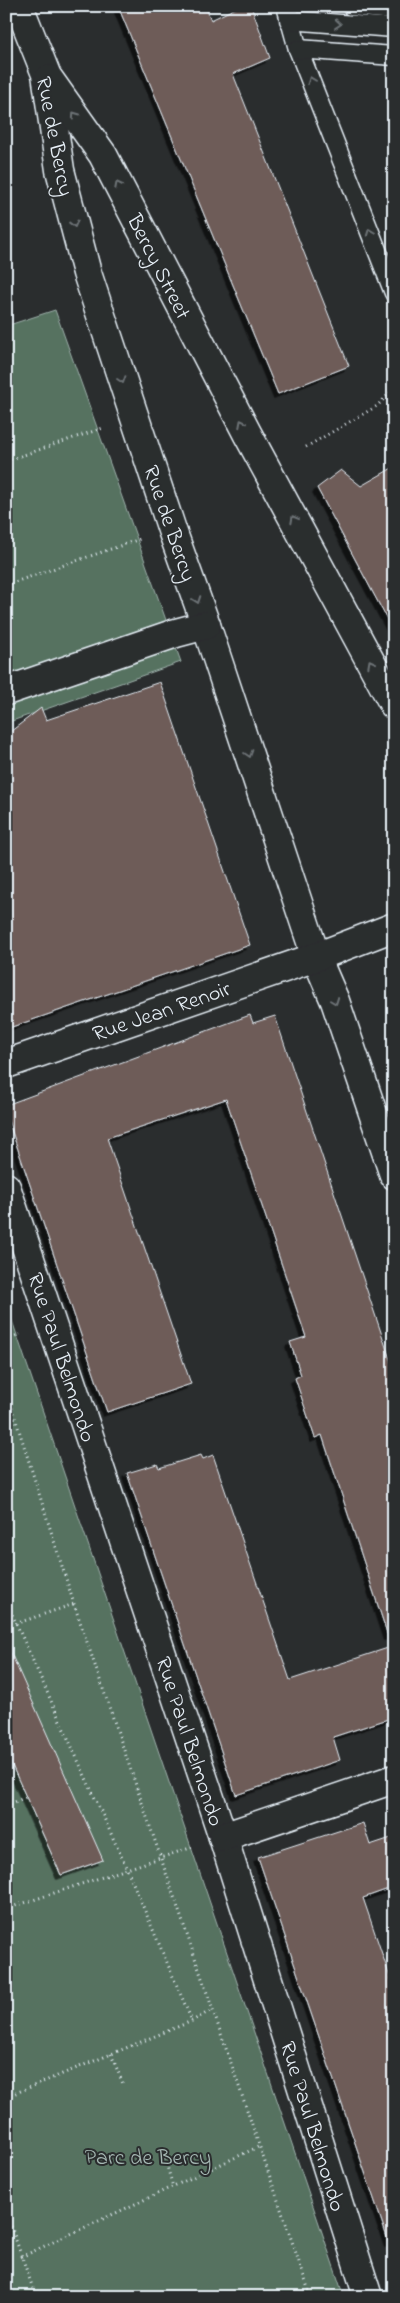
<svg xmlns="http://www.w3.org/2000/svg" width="400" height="2303" font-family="'Indie Flower',sans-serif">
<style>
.green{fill:#567261;stroke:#9fb2ac}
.building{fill:#6e5b58;stroke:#e8f1f8;filter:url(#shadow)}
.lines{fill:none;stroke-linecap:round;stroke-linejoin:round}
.lane-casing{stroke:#e8f1f8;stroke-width:21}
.street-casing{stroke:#e8f1f8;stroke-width:31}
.path{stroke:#e8f1f8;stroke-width:3;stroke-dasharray:1 4;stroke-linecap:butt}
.lane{stroke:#2a2d2e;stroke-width:18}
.street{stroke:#2a2d2e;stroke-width:28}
.oneway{stroke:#6c7275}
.labels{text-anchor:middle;stroke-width:4;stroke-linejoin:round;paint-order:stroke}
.street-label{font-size:22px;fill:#e8f1f8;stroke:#2a2d2e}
.park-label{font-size:22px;fill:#a6b8b4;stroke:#2a2d2e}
</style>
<defs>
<filter id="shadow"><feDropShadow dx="-4.5" dy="4.5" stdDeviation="0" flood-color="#0009"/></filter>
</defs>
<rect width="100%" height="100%" fill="#2a2d2e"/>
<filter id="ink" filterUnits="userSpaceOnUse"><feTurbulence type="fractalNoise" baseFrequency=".02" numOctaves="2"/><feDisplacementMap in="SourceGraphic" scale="10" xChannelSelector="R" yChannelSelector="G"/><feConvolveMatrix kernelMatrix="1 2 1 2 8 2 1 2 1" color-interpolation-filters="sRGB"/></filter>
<g filter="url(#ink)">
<!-- green -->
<g class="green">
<polygon points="55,310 181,662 6,723 6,326"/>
<polygon points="6,1303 344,2297 6,2297"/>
</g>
<!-- building -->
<g class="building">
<polygon points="118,6 205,6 211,20 240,6 251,6 270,58 233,74 349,366 278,394"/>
<polygon points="394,467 394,632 317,488 341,470 361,486"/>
<polygon points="160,682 250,945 6,1029 6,735 41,708 46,720"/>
<polygon points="250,1015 253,1023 275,1016 394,1371 394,1635 388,1636 322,1435 315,1438 295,1378 301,1375 290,1342 306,1337 226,1099 107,1138 191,1384 107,1412 6,1114 6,1105"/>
<polygon points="201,1455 203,1459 213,1455 290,1680 394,1646 394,1717 333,1737 340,1760 236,1795 127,1473 157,1464 159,1468"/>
<polygon points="6,1642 103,1860 61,1875 6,1752"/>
<polygon points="363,1823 370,1845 394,1837 394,1887 363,1898 394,1989 394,2242 389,2243 258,1857"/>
</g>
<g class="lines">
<!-- lane casing -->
<g class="lane-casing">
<g id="lane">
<polyline points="286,6 298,49 394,293"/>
<polyline points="351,6 394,10"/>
<polyline points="289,20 394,28"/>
<polyline points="298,49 394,56"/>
</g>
</g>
<!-- street casing -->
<g class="street-casing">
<g id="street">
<polyline points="19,6 46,74 60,170 87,273 172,530 206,625 316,957 335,1001 394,1175"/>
<polyline points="49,79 103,155 247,433 394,705"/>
<polyline points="6,691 176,633 206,625"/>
<polyline points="6,1064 316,957 394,927"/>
<polyline points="6,1187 223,1837 368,2297"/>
<polyline points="223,1837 394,1779"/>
</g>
</g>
<!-- path -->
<g class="path">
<polyline points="306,447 377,406 394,389"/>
<polyline points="6,461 103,428"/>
<polyline points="6,585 140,539"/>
<polyline points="6,1340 20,1334"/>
<polyline points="6,1389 74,1604 311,2297"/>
<polyline points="6,1601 127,1869 192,2021"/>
<polyline points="6,1627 74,1604"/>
<polyline points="6,1806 26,1797"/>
<polyline points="6,1909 193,1847"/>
<polyline points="111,2054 123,2084"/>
<polyline points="6,2097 192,2021 212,2010"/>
<polyline points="165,2159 173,2187"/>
<polyline points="6,2212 36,2297"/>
<polyline points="21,2257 260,2146"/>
</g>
<!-- lane -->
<use href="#lane" class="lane"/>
<!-- street -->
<use href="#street" class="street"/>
</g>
<!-- one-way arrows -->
<defs><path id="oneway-chevron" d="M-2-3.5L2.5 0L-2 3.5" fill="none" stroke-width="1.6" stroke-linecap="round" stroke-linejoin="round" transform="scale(1.25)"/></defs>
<g class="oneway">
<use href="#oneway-chevron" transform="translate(338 24) rotate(5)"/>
<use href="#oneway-chevron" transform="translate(311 80) rotate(-111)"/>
<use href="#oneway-chevron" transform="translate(75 115) rotate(-125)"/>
<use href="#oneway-chevron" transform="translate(118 185) rotate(-117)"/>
<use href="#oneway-chevron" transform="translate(74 224) rotate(76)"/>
<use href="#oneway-chevron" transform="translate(370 232) rotate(-111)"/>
<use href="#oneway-chevron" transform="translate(122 380) rotate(72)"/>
<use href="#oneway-chevron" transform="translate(242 423) rotate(-117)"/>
<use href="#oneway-chevron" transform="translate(294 519) rotate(-118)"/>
<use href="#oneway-chevron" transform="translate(197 600) rotate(70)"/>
<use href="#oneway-chevron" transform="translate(371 663) rotate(-118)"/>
<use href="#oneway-chevron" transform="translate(249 754) rotate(72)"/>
<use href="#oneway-chevron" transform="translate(335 1001) rotate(69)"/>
</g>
</g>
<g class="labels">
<!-- street labels -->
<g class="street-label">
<text transform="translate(56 136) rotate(79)" y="8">Rue de Bercy</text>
<text transform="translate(160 266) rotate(63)" y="8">Bercy Street</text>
<text transform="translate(171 523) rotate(71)" y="8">Rue de Bercy</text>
<text transform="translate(161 1010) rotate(-19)" y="8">Rue Jean Renoir</text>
<text transform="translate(63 1357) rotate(72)" y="8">Rue Paul Belmondo</text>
<text transform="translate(191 1741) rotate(72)" y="8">Rue Paul Belmondo</text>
<text transform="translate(314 2126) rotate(73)" y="8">Rue Paul Belmondo</text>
</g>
<!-- park labels -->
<g class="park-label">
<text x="148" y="2164">Parc de Bercy</text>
</g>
</g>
<!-- margin -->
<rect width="400" height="2303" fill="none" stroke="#2a2d2e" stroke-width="25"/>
<rect x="12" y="12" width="375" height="2278" fill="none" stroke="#e8f1f8" stroke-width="2" filter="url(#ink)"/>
</svg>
